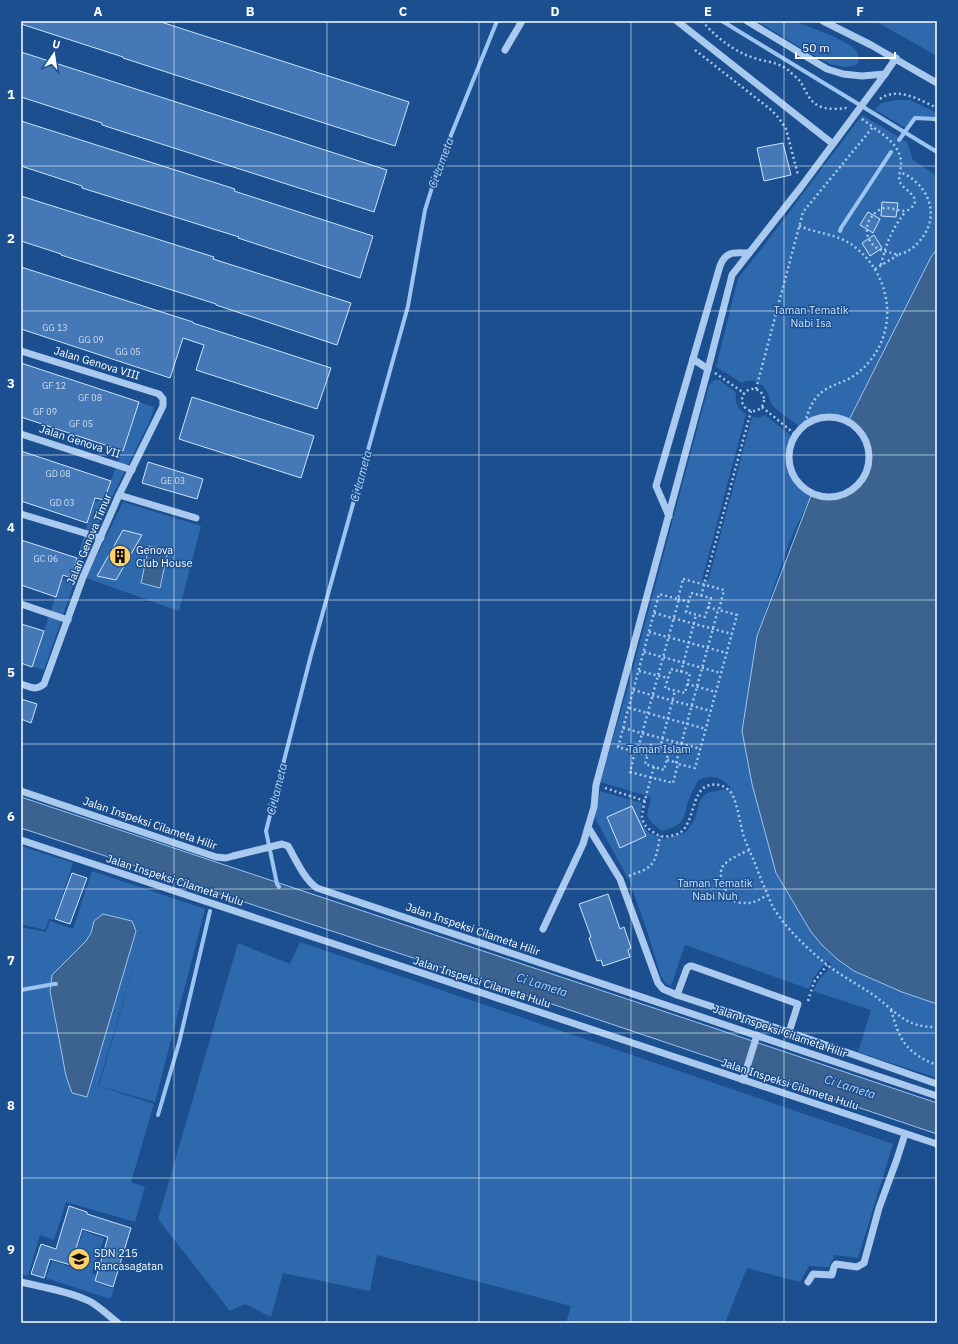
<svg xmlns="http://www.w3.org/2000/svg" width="958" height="1344" font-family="'IBM Plex Sans',sans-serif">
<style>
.green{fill:#2e69ad}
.water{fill:#3c6290;stroke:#9cc4f0}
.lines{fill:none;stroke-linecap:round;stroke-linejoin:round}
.stream{stroke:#9cc4f0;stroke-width:4}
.building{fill:#4478b7;stroke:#cfe3fa}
.path{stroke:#a9c9ee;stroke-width:2.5;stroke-dasharray:2 3;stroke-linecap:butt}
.minor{stroke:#a9c9ee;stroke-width:7}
.grid{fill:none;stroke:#fff;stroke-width:1;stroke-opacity:0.55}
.labels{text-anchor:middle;stroke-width:3;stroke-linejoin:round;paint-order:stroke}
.number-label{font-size:9px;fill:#d0dded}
.park-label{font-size:11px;fill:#cfe3fa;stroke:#1b4f8f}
.street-label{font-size:11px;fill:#fff;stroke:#1b4f8f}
.poi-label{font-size:11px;fill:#fff;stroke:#1b4f8f;text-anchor:start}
.water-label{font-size:12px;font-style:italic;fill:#b5d3f5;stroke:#1b4f8f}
.neatline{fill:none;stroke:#fff;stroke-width:1.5}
.grid-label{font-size:13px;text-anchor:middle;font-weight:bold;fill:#fff}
</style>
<rect width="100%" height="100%" fill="#1b4f8f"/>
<!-- green -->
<g class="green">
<path d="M 757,21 C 767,21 781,19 791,21 C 804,24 850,41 856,51 C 859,55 859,58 858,63 L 854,66 L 845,67 L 830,64 L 809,53 Z"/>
<polygon points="875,21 929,21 937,26 937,56"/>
<polygon points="897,100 910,100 937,113 937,119 915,116 906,128 875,110 881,103"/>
<path d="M 862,115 L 907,142 L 913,160 L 937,176 L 937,248 L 848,422 C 829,416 818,417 802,428 C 795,423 776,410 772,405 C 770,402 770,398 769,396 C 765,384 753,377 742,383 L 716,367 L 738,278 L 759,252 Z"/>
<path d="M 714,380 L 720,380 L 736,393 C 735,402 737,409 746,414 L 702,580 L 708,581 L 752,417 L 759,418 L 765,415 L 794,438 C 783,459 792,482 812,493 L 789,543 L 757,636 L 752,784 L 776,873 L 811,932 L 822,945 L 837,959 L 854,971 L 902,992 L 937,1004 L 937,1078 L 858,1052 L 871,1010 L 813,991 L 819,980 L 832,965 L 827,961 L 813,978 L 809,989 L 685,945 L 671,986 L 666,984 L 661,976 L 647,931 L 630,882 L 595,818 L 600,791 L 642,803 L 640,815 L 642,823 L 648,832 L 664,839 L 686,832 L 695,819 L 700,800 L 707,793 L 731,788 C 719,776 714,774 698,780 C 696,786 692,791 690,797 C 681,819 689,823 662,831 L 652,823 L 647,816 L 651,797 L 600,782 L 628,687 L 709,385 Z"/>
<polygon points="139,402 154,407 150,421 95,531 84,555 44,670 32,667 61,580 71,578 94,502 104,500"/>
<polygon points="123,502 201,526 179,611 86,578"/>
<polygon points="21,846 73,863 54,920 49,919 45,930 21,924"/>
<polygon points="92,871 205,909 155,1102 99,1086 141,941 98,1086 154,1104 131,1182 145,1187 135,1222 66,1202 54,1240 40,1235 28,1276 21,1274 21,927 46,932 50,921 73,929"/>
<polygon points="300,942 893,1144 858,1258 835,1255 829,1267 809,1266 800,1282 747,1268 725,1323 566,1323 571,1306 377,1255 370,1291 283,1273 271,1317 245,1304 230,1311 158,1219 238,943 290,964"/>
<polygon points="83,1231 104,1238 92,1273 96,1275 94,1282 114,1289 110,1299 46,1278 52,1261 71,1267"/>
</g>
<!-- water -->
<g class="water">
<path d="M 937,249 L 937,1004 L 902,992 L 854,971 L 837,959 L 822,945 L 811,932 L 776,873 L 752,784 L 742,731 L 757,636 L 812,493 C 837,503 866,489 868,461 C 869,453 868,446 865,440 C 860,432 854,427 848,422 L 931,257 Z"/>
<polygon points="149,546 168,550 160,588 141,583"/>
<path d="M 21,797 C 326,899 632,1000 937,1103 L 937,1134 L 546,1002 L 21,828 Z"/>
<polygon points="103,914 132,921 136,931 87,1097 72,1093 66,1076 50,991 52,975 86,941 91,933 94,921"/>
</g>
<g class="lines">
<!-- stream -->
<g class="stream">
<polyline points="722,21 937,152"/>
<polyline points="899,140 915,118 935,119 937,121"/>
<polyline points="840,231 841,228 891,152"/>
<polyline points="279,887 277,884 266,831 311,655 408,306 425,210 439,165 497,21"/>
<polyline points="21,990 54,984 56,984"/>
<polyline points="158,1115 179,1043 210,911"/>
</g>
</g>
<!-- building -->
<g class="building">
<polygon points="21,21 158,21 409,102 395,146 123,58 123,57 21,24"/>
<polygon points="21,52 387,170 374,212 102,125 102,123 21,97"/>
<polygon points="21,121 235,189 234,191 373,236 360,278 238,238 239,237 82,188 82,186 21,166"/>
<polygon points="783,143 791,175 764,181 757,148"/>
<polygon points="21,196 214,257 213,259 351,303 337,345 216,305 216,304 61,255 61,254 21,241"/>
<polygon points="882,202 898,203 896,217 881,216"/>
<polygon points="868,212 880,219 873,233 860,225"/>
<polygon points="874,235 882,248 870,256 862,243"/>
<polygon points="21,267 193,322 193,323 331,368 317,409 196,370 204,345 183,338 170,378 21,329"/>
<polygon points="21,363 139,402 123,451 21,417"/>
<polygon points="192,397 314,436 301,478 179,439"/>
<polygon points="21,451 111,481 104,500 95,498 87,523 21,501"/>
<polygon points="148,462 203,479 197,499 142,483"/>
<polygon points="123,530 142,535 116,580 97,576"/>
<polygon points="21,540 77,558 71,578 63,575 56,597 21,585"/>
<polygon points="21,624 44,631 32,667 21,663"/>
<polygon points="21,699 37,704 31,723 21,719"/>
<polygon points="632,806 646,836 620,848 607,817"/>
<polygon points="72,873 87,878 70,924 55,919"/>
<polygon points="608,894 620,929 624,927 631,948 628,950 630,957 603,966 601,960 597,961 589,938 591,937 579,904"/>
<polygon points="69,1206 87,1212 87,1214 131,1228 113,1287 95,1281 108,1237 82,1229 71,1265 50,1259 44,1278 31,1274 41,1244 56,1249"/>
</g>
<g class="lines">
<!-- path -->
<g class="path">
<path d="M 702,21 C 717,38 734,52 757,59 C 767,62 778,62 788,70 C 791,73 796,77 799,80 C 806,89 808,101 819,106 C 828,110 838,109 846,108 L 848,109"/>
<polyline points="695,50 770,109 779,118 786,129 798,175"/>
<path d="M 880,99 C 897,86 920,100 937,108"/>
<polyline points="862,119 873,127"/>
<path d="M 799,226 C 816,233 836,234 851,244 C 896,276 901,341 855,375 C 847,381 837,383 828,388 C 813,396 808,410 805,425"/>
<path d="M 881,265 C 886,243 892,229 906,211"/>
<polyline points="875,269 898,255"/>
<polyline points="715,373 744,393"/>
<circle cx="753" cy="400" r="11"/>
<path d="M 756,389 L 803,212 L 873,127 C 886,137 901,146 901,164 C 901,170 898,176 900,182 C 904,191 923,197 911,208 C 904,215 893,207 885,208 C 870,211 862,229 870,241 C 874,248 882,251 888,252 C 892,253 897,255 900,254 C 909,252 917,245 922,238 C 941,213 927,183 900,172"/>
<polyline points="762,407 796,435"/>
<polygon points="683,579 724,590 719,610 737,615 695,768 678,764 673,783 630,772 635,752 618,747 659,594 678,599"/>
<polygon points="691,593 711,598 705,617 686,612"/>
<polyline points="701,596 751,411"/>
<polyline points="678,599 689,602"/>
<polyline points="708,607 718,610"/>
<polyline points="654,613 732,634"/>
<polyline points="649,632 727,653"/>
<polyline points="644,652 721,673"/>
<polygon points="671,669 690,674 685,693 665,688"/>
<polyline points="639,671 668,678"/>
<polyline points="681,672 696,615"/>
<polyline points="687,684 716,692"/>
<polyline points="633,690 711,711"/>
<polyline points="629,708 706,729"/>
<polyline points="623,728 701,749"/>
<polygon points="650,745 669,751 664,770 645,764"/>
<polyline points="660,748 675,691"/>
<polyline points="636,752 647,755"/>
<polyline points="637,752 679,599"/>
<polyline points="667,760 678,763"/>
<polyline points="676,763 718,610"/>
<path d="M 654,767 C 651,778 642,808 642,817 C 643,826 651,831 658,835 C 663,838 675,836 681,832 C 697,819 690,780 719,785 C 725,786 731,791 733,796 C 739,810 740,826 745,840 C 751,854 757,868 762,882 C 766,890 769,899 773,907 C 786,929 807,948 826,964 C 840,975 857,984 872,994 C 896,1011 905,1028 937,1027"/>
<polyline points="605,788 645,801"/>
<path d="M 749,850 C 741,854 728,859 723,866 C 717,874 725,891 730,898 C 733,902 740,903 745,903 C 753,904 760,899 768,895"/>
<path d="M 629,876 C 635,873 642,872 647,868 C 657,863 658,846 660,836"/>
<polyline points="808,1001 814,982 827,965"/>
<path d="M 891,1010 C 900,1041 906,1053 937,1065"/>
</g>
<!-- minor -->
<g class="minor">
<polyline points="677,21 833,144 801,187 732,275 708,369 596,785 594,807 588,827 620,879 658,983 663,989 677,995 789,1032 937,1084"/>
<polyline points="747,21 827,69 843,74 862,76 885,74"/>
<polyline points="823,21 871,45 937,83"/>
<polyline points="505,50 522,21"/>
<polyline points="833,144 885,74 896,58"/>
<path d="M 21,351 L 159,394 L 163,399 L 163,406 L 119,495 L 83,577 L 44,684 C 35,691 31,687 21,684"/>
<polyline points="693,359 708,369"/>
<circle cx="829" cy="457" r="40"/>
<polyline points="21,434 132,470"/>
<polyline points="119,495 196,518"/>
<polyline points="21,514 101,538"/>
<path d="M 669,516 L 656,486 L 720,266 C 726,250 735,253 749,253"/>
<polyline points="21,604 68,620"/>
<path d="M 21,791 L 216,857 L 226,858 L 233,856 L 282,844 L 288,846 C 296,860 304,879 317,888 L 937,1096"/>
<polyline points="21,840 937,1144"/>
<polyline points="543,929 583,844 588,827"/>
<polyline points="677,995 687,968 690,966 692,966 798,1004 789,1032"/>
<polyline points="743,1080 757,1035"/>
<path d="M 21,1282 C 41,1287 73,1292 91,1302 C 101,1308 109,1316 118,1323"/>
<polyline points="808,1282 813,1274 832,1275 834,1267 836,1264 857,1267 864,1263 879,1208 897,1159 905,1134"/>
</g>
</g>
<!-- grid -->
<path class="grid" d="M 174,21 L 174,1323M 327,21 L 327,1323M 479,21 L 479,1323M 631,21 L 631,1323M 784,21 L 784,1323M 21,166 L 937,166M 21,311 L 937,311M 21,455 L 937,455M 21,600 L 937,600M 21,744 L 937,744M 21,889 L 937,889M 21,1033 L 937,1033M 21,1178 L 937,1178"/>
<!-- icons -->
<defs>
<g id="building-disc" transform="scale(1.15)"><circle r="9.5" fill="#ffd166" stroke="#1b4f8f"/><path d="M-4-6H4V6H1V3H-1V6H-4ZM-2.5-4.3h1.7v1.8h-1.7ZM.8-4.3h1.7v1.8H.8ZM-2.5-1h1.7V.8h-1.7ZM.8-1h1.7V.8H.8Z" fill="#111"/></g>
<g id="school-disc" transform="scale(1.15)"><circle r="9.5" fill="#ffd166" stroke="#1b4f8f"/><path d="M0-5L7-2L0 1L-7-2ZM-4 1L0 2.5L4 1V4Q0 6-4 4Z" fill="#111"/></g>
</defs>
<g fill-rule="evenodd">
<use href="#building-disc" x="120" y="556"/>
<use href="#school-disc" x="79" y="1259"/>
</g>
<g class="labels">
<!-- number labels -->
<g class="number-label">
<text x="55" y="331">GG 13</text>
<text x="91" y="343">GG 09</text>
<text x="128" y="355">GG 05</text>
<text x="54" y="389">GF 12</text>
<text x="90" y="401">GF 08</text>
<text x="45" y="415">GF 09</text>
<text x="81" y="427">GF 05</text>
<text x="58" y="477">GD 08</text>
<text x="173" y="484">GE 03</text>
<text x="62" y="506">GD 03</text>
<text x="46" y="562">GC 06</text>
</g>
<!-- park labels -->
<g class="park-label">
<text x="811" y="314">Taman Tematik<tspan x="811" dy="13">Nabi Isa</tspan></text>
<text x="659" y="753">Taman Islam</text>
<text x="715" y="887">Taman Tematik<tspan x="715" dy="13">Nabi Nuh</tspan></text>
</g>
<!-- street labels -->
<g class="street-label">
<text transform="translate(97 363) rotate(17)" y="4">Jalan Genova VIII</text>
<text transform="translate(80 441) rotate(18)" y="4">Jalan Genova VII</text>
<text transform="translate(89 539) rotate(-67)" y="4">Jalan Genova Timur</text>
<text transform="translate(150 823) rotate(19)" y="4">Jalan Inspeksi Cilameta Hilir</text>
<text transform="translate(175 880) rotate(18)" y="4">Jalan Inspeksi Cilameta Hulu</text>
<text transform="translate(473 929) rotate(19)" y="4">Jalan Inspeksi Cilameta Hilir</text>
<text transform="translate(482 982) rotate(18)" y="4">Jalan Inspeksi Cilameta Hulu</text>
<text transform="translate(780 1031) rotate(19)" y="4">Jalan Inspeksi Cilameta Hilir</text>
<text transform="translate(790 1084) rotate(18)" y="4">Jalan Inspeksi Cilameta Hulu</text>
</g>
<!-- poi labels -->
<g class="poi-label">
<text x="136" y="554">Genova<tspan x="136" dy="13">Club House</tspan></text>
<text x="94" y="1257">SDN 215<tspan x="94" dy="13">Rancasagatan</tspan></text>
</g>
<!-- water labels -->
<g class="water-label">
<text transform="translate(441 163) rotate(-70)" y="4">Ci Lameta</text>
<text transform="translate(361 476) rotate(-75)" y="4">Ci Lameta</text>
<text transform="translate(277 789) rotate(-76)" y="4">Ci Lameta</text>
<text transform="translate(542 985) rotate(18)" y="4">Ci Lameta</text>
<text transform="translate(850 1087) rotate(18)" y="4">Ci Lameta</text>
</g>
</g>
<!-- border -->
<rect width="958" height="1344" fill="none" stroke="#1b4f8f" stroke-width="44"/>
<!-- north arrow -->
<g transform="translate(54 54) rotate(13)" stroke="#1b4f8f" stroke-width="3" paint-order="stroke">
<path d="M0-3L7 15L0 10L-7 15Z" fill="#ffffff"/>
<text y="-6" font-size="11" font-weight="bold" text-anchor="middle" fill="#ffffff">U</text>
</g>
<!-- scale -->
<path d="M796 52v6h99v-6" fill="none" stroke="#ffffff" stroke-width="2"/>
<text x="802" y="52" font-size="12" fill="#ffffff" stroke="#1b4f8f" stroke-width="3" paint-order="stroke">50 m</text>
<rect x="22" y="22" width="914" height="1300" class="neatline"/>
<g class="grid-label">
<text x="98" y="16">A</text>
<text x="250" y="16">B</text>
<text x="403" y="16">C</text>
<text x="555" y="16">D</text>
<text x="708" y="16">E</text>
<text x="860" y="16">F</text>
<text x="11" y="99">1</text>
<text x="11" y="243">2</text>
<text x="11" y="388">3</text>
<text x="11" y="532">4</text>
<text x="11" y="677">5</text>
<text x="11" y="821">6</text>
<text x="11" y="965">7</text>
<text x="11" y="1110">8</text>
<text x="11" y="1254">9</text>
</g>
</svg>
